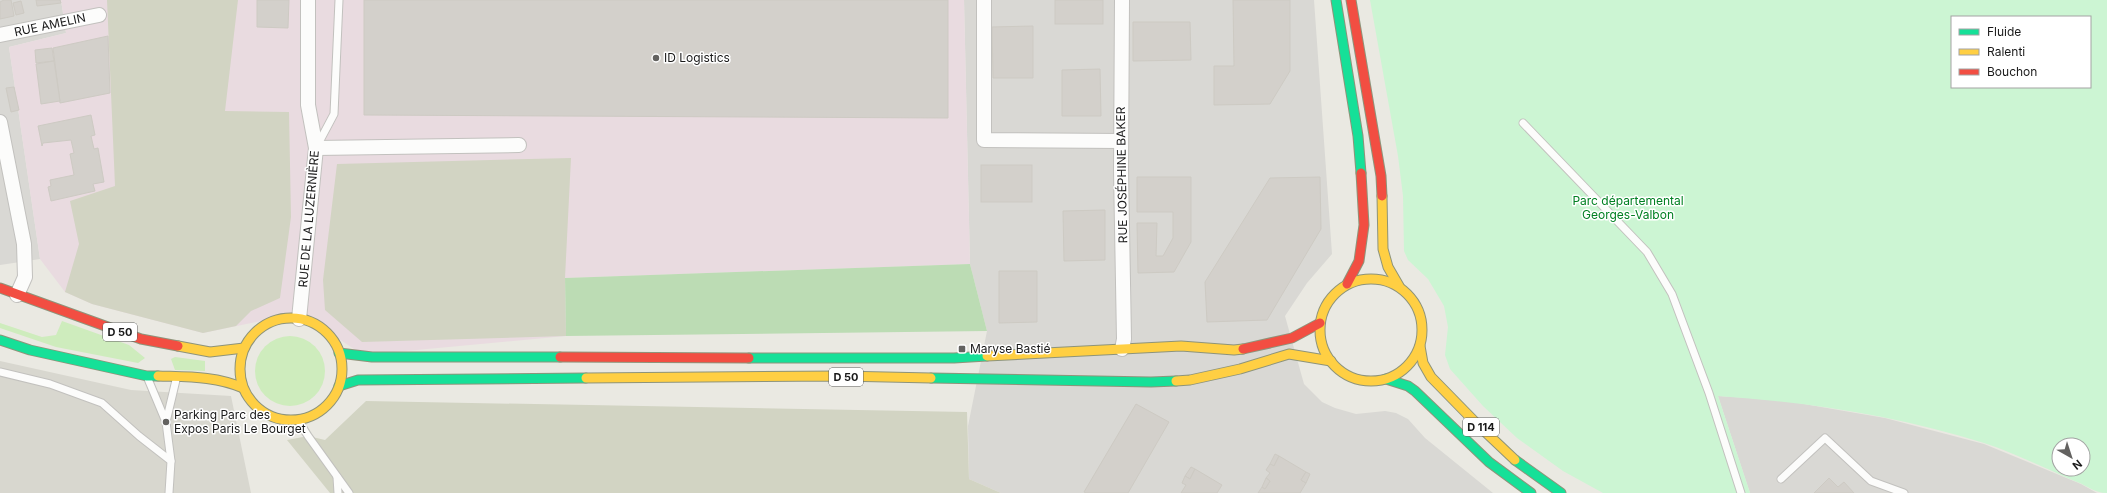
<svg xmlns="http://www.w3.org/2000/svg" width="2107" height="493" font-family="Inter,sans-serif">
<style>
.residential{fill:#d9d8d4}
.industrial{fill:#e9dbe0}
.airport{fill:#d8d7cf}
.construction{fill:#d2d4c3}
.grass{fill:#ceecbd}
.forest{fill:#bcdcb4}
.park{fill:#ccf5d3;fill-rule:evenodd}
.building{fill:#d3d0cb;stroke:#cdcac3}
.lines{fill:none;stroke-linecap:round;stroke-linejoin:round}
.lane-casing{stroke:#c2c1be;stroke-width:9}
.street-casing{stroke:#c2c1be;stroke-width:16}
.fast-casing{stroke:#8e947a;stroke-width:11}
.slow-casing{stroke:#8e947a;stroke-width:11}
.jam-casing{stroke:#8e947a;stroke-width:11}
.lane{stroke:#fcfcfb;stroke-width:7}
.street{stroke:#fcfcfb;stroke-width:14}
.fast{stroke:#16e098;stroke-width:9}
.slow{stroke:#ffcf43;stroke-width:9}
.jam{stroke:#f24e42;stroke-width:9}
.poi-dot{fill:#636260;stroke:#fff;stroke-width:1.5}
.labels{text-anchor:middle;stroke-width:3;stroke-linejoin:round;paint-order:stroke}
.shield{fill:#fff;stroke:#5f5f5f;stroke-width:1}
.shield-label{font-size:11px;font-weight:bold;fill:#1a1a1a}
.street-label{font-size:12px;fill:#1a1a1a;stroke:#fff}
.poi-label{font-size:12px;fill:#1a1a1a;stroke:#fff;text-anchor:start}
.park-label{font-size:12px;fill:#018022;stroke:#fff}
</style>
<rect width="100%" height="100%" fill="#eae9e2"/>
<!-- residential -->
<g class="residential">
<polygon points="0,0 61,0 66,33 9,47 40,259 0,265"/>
<polygon points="964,0 1314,0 1332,254 1307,283 1285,316 1304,384 1322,402 1335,408 1356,414 1385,411 1396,413 1408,419 1425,438 1493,493 1001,493 969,479 968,426 987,331 970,264"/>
<polygon points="1718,396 1781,400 1885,418 1984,444 2081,484 2097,493 1750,493"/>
</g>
<!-- industrial -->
<polygon class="industrial" points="61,0 964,0 970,264 565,278 566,336 363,355 300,313 203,333 92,304 65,292 40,259 9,47 66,33"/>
<!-- airport -->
<polygon class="airport" points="0,361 131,390 231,396 251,493 0,493"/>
<!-- construction -->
<g class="construction">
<polygon points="107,0 238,0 225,111 289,112 291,217 280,298 251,311 236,326 203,333 92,304 65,292 79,244 70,201 115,186"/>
<polygon points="571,158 565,278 566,336 362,342 325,310 323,280 337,164"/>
<polygon points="366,401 967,412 969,479 1001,493 330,493 287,440 308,436 325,440"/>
</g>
<!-- grass -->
<g class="grass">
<polygon points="62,321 129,345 145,358 138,363 56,347 0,328 0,323 42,337 56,335"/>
<circle cx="290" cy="371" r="35"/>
<polygon points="175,357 205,361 205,371 175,370 171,359"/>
</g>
<!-- forest -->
<polygon class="forest" points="970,264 987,331 566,336 565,278"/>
<!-- park -->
<path class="park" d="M 1370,0 L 2107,0 L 2107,493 C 2094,493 2088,486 2077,482 C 2046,469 2015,453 1984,443 C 1898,416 1808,402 1718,396 L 1750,493 L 1603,493 L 1563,471 L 1517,438 L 1483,406 L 1450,369 L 1445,355 L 1448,327 L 1444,306 L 1428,279 L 1408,260 L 1404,251 L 1403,196 L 1398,156 ZM 1952,17 L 2090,17 L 2090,87 L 1952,87 ZM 2059,445 L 2083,445 L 2083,469 L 2059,469 Z"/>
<!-- building -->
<g class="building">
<polygon points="4,0 11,0 14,16 0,19 0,2"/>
<polygon points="36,0 60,0 61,3 37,6"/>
<polygon points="257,0 289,0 288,28 257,27"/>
<polygon points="364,0 948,0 948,118 364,115"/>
<rect x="1055" y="0" width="48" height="24"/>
<polygon points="1233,0 1290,0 1290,71 1270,104 1214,105 1214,66 1234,66"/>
<polygon points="21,1 24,13 16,15 13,3"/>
<polygon points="1133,22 1190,22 1191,60 1133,61"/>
<polygon points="1033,26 1033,78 993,78 992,27"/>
<polygon points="108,36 110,93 60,103 53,48"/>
<polygon points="52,48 54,61 36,63 35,50"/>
<polygon points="54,61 60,101 41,104 36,64"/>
<polygon points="1100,69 1101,116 1062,116 1062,70"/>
<polygon points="14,87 19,110 11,112 6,88"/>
<polygon points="91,115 95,135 91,136 94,149 98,148 104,182 93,184 95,191 51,201 48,187 51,186 50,180 74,175 70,154 74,153 71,140 43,143 42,146 38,126"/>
<rect x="981" y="165" width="51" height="37"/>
<polygon points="1137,177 1191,177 1191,242 1174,272 1138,273 1137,223 1157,223 1156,256 1163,256 1173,238 1173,212 1137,212"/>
<polygon points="1320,177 1321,229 1267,320 1207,322 1205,282 1270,178"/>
<polygon points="1105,210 1105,260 1064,261 1063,211"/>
<polygon points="999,271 1037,271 1037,322 999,323"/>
<polygon points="1136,404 1169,422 1128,493 1086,493 1084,492"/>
<polygon points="1275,454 1279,456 1274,466 1270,464"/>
<polygon points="1279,456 1306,472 1301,480 1306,483 1300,493 1258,493 1262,487 1265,489 1270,481 1266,478 1270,473 1266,470 1270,464 1274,466"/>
<polygon points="1191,467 1195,469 1190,479 1185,476"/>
<polygon points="1195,469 1222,485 1217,493 1181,493 1186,485 1182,483 1185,476 1190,479"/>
<polygon points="1306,472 1310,474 1306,483 1301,480"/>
<polygon points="1266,478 1270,481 1265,489 1262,487"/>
<polygon points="1829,478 1838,487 1844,482 1854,493 1814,493"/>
</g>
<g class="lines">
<!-- lane casing -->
<g class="lane-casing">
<g id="lane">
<polyline points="1523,123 1647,252 1672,294 1709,393 1741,493"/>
<polyline points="317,146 334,114 339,0"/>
<polyline points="0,372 50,384 102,403 139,436 171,461 169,493"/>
<polyline points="148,379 166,422 171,461"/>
<polyline points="298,420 308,436 349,493"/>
<polyline points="166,422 176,380"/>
<polyline points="337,477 338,493"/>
<polyline points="1781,479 1825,438 1871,481 1904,493"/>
</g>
</g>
<!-- street casing -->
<g class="street-casing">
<g id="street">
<polyline points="984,0 984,140 1121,141"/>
<polyline points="1122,0 1121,170 1124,339 1122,349"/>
<polyline points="0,35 99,15"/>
<polyline points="0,122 24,244 25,277 17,295"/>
<polyline points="316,148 519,145"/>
<polyline points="299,319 316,148 308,105 308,0"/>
</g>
</g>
<!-- fast casing -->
<g class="fast-casing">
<g id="fast">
<polyline points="1336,0 1358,136 1361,173"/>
<polyline points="0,340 30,350 147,376 158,376"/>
<polyline points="339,353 372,357 560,357"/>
<polyline points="749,358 954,358 987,356"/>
<polyline points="931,378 1151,382 1176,381"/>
<polyline points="1386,379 1408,386 1415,391 1489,462 1531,493"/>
<polyline points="339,386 358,380 586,378"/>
<polyline points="1515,460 1561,493"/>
</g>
</g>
<!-- slow casing -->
<g class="slow-casing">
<g id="slow">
<polyline points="1382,196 1383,249 1388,267 1399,286"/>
<circle cx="1371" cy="330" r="51"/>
<circle cx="291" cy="369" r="51"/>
<polyline points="178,346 210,352 244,348"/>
<polyline points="1420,346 1423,363 1431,377 1477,424 1515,460"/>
<polyline points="987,356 1181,346 1234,350 1243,349"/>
<path d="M 158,376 C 187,377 216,376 243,388"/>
<polyline points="586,378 841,376 931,378"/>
<polyline points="1176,381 1190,380 1240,369 1289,354 1331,361"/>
</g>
</g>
<!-- jam casing -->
<g class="jam-casing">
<g id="jam">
<polyline points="1351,0 1381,176 1382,196"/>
<polyline points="1347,284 1359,261 1364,225 1361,173"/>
<polyline points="0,288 141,339 178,346"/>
<polyline points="1243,349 1292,338 1320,323"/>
<polyline points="560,357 749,358"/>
</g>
</g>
<!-- lane -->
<use href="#lane" class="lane"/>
<!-- street -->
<use href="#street" class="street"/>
<!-- fast -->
<use href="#fast" class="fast"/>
<!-- slow -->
<use href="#slow" class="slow"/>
<!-- jam -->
<use href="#jam" class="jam"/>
</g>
<!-- markers -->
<g class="poi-dot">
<circle cx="656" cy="58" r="4"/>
<rect x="958" y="345" width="8" height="8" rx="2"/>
<circle cx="166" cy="422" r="4"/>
</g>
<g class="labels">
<!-- shield labels -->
<g class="shield">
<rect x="103" y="323" width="34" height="18" rx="3"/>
<rect x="829" y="368" width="34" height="18" rx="3"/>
<rect x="1463" y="418" width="36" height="18" rx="3"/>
</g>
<g class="shield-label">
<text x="120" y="336">D 50</text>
<text x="846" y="381">D 50</text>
<text x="1481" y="431">D 114</text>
</g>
<!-- street labels -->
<g class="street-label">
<text transform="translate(50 25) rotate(-12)" y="4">RUE AMELIN</text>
<text transform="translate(1122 175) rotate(-91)" y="4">RUE JOSÉPHINE BAKER</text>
<text transform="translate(309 219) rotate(-85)" y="4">RUE DE LA LUZERNIÈRE</text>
</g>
<!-- poi labels -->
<g class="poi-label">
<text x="664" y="62">ID Logistics</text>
<text x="970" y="353">Maryse Bastié</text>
<text x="174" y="419">Parking Parc des<tspan x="174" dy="14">Expos Paris Le Bourget</tspan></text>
</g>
<!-- park labels -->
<g class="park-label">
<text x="1628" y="205">Parc départemental<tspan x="1628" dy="14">Georges-Valbon</tspan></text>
</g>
</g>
<!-- legend -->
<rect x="1951" y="16" width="140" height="72" fill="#ffffff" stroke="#a3a3a3"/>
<rect x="1959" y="29" width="20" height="6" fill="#16e098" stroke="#a3a3a3"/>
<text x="1987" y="36" font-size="12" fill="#1a1a1a">Fluide</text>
<rect x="1959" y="49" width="20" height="6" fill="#ffcf43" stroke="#a3a3a3"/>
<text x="1987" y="56" font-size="12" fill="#1a1a1a">Ralenti</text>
<rect x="1959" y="69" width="20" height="6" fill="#f24e42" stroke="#a3a3a3"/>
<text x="1987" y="76" font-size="12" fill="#1a1a1a">Bouchon</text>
<!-- north arrow -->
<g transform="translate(2071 457) rotate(141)"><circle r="19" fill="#ffffff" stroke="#a3a3a3"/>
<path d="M0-3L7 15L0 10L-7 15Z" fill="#636260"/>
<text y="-6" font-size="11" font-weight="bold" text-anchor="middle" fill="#1a1a1a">N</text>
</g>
</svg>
